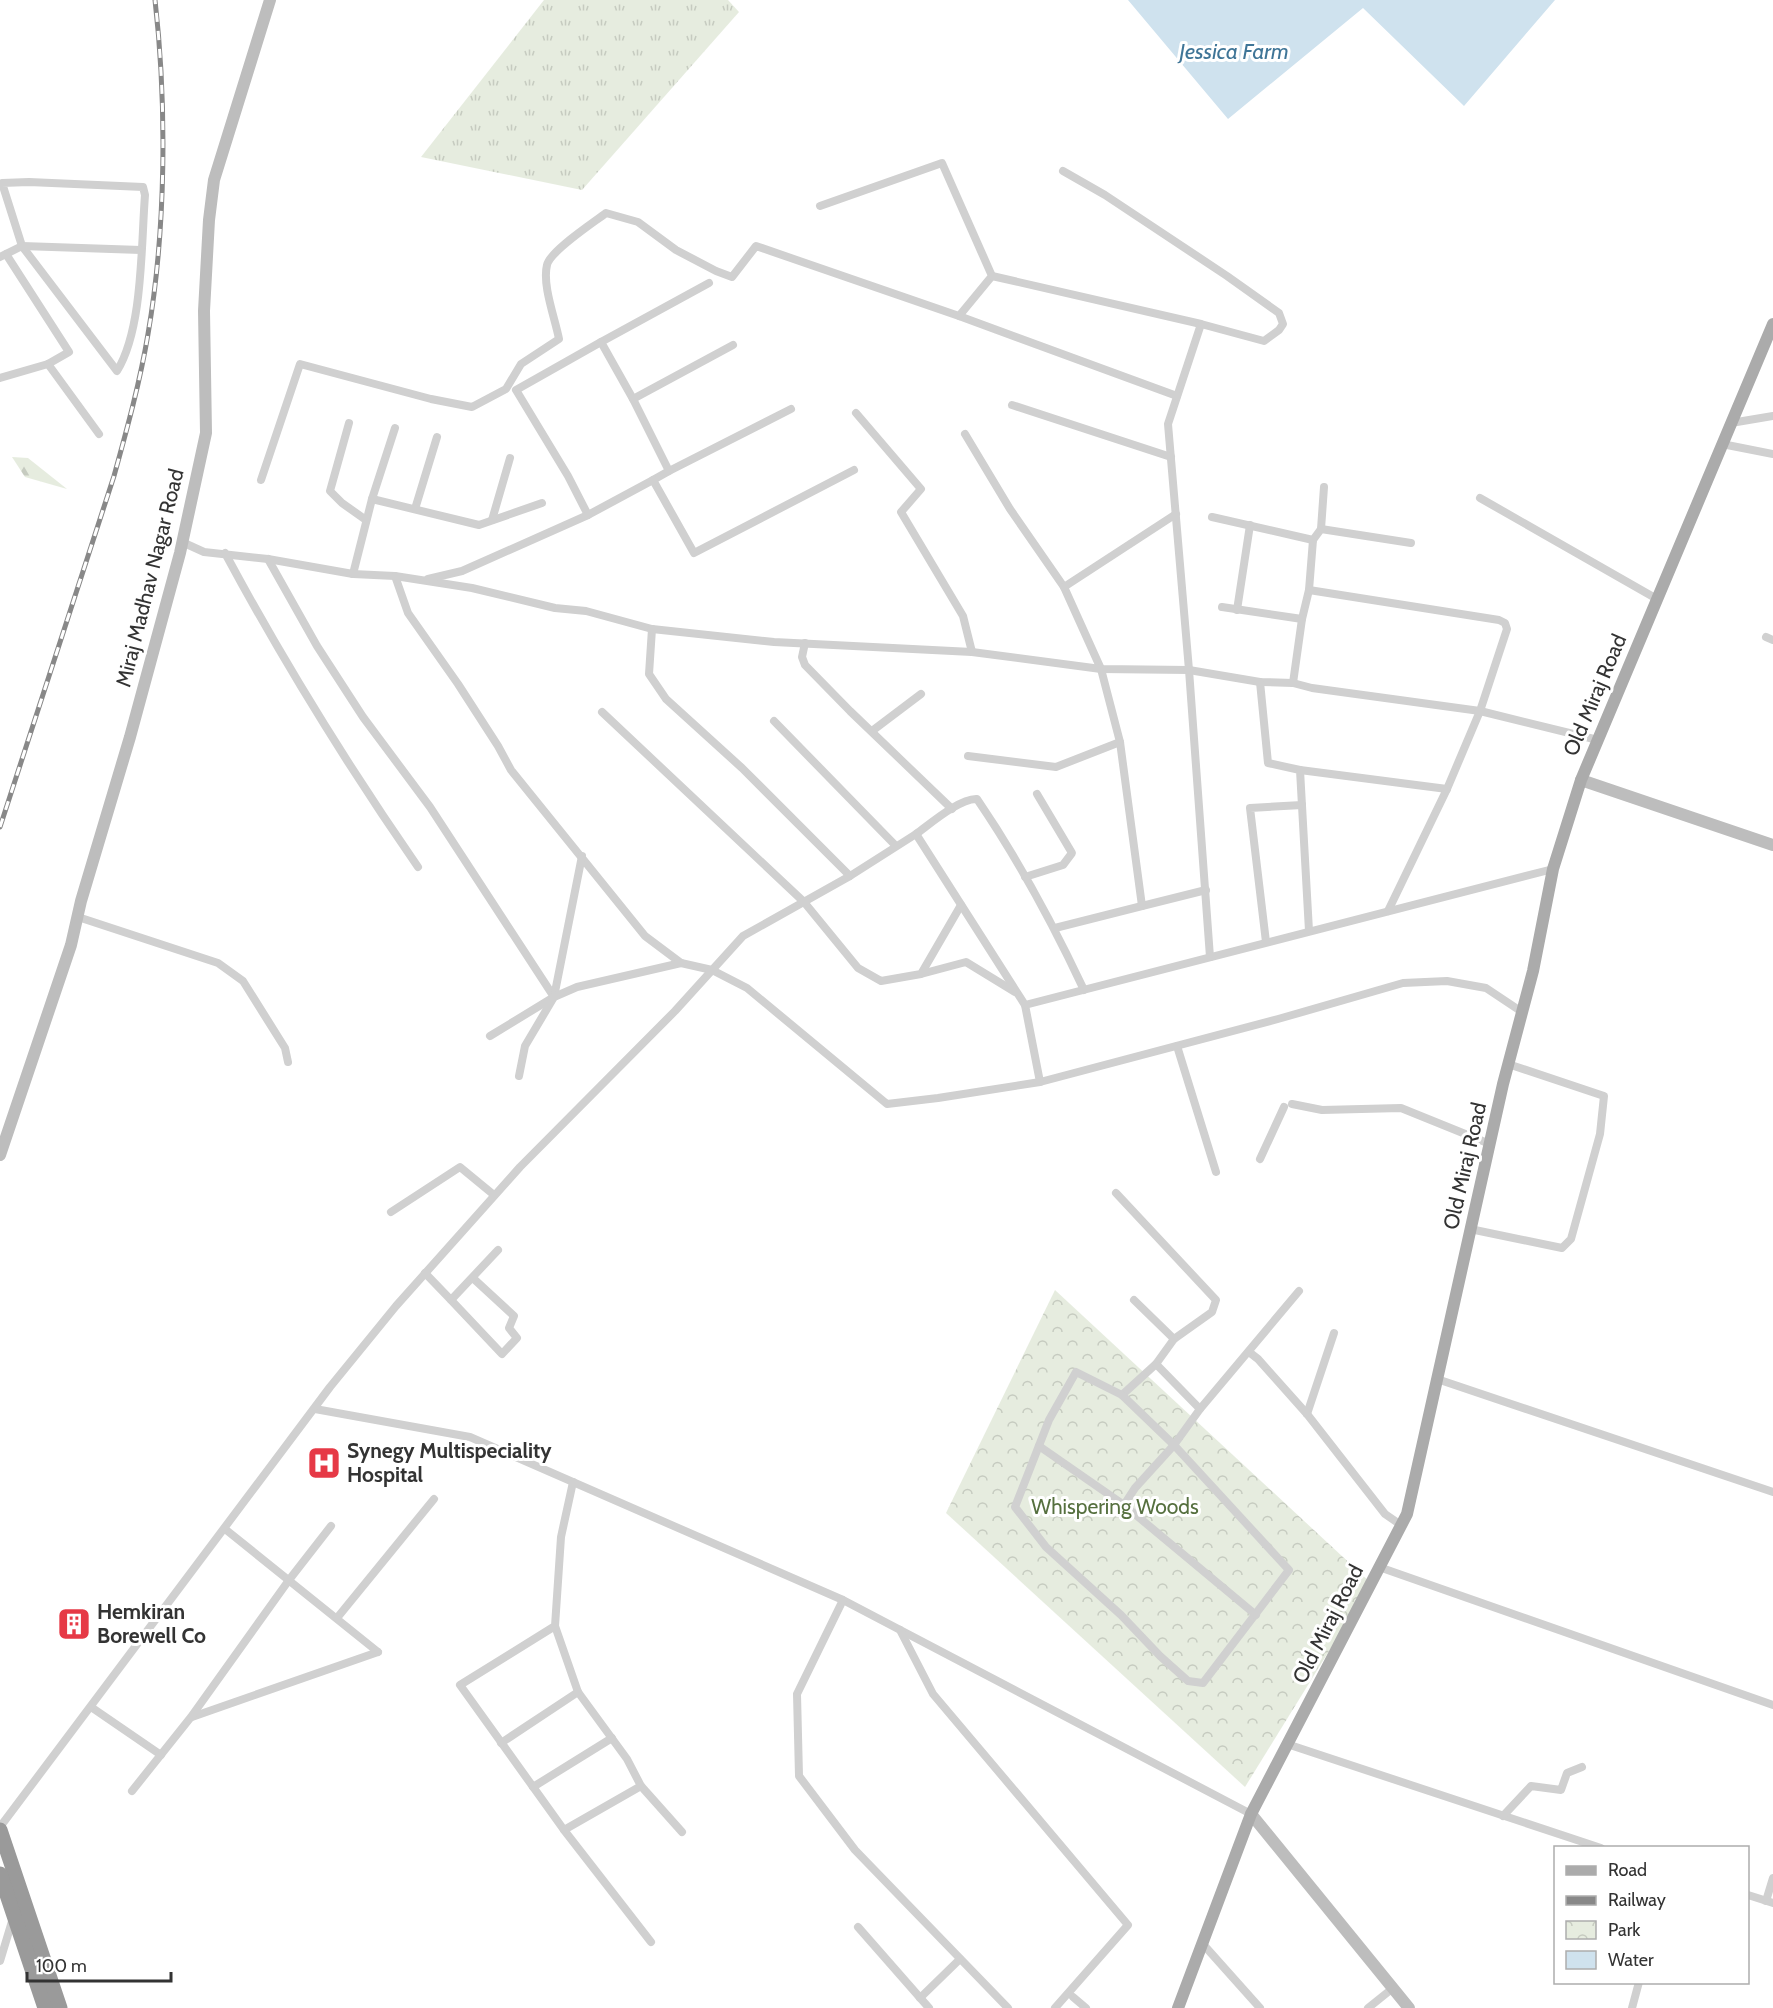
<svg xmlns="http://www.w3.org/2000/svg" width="1773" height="2008" font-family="Cabin,sans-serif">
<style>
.grass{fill:url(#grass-tufts)}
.forest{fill:url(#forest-firs)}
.park{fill:url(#park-crowns)}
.water{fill:#cfe2ee}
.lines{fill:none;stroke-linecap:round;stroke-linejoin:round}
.street{stroke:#d0d0d0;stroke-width:8}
.secondary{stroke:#bdbdbd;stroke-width:12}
.primary{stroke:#ababab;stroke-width:12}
.highway{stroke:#9a9a9a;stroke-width:15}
.rail-casing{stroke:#888;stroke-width:5}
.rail{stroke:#fff;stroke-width:3;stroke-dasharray:9;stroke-linecap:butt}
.labels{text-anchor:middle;stroke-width:6;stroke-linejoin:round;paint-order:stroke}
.street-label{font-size:21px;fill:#333;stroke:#fff}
.poi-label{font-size:21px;font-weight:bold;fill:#333;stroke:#fff;text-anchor:start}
.park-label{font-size:21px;fill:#56703f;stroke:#fff}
.water-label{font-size:22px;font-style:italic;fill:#3f7597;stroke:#fff}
</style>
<defs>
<pattern id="grass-tufts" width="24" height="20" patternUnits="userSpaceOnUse" patternTransform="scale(1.5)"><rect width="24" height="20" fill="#e6ecdf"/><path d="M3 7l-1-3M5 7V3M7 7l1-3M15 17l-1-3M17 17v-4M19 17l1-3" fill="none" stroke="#c6cbc0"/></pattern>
<pattern id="forest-firs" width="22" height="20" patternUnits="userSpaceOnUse" patternTransform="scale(1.5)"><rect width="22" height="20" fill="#e6ecdf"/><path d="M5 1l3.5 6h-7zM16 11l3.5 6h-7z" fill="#c6cbc0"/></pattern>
<pattern id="park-crowns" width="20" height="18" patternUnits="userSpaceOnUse" patternTransform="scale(1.5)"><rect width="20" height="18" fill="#e6ecdf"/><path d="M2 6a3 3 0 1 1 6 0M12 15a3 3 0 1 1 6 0" fill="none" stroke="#c6cbc0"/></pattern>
</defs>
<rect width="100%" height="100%" fill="#fff"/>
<!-- grass -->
<polygon class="grass" points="544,0 728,0 739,12 582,190 421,157"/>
<!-- forest -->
<polygon class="forest" points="12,457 28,458 67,489 25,477"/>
<!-- park -->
<polygon class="park" points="1055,1290 1371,1583 1245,1787 946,1513"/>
<!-- water -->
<polygon class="water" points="1128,0 1555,0 1464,106 1363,8 1228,119"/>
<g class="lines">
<!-- street -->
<g class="street">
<path d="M 29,182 L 143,187 L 145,195 C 141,246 143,329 117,371 L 22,246 L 2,183 Z"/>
<polyline points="820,206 942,163 992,276 959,316"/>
<polyline points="0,257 22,246 141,250"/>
<polyline points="992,276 1201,324 1264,341 1279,330 1283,324 1279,313 1227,276 1105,195 1063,171"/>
<polyline points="1201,324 1168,424 1189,670 1210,957"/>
<polyline points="48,364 99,434"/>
<polyline points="0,378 48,364 69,352 6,254"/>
<polyline points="633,399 601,342 709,283"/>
<polyline points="1012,405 1171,457"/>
<polyline points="856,413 921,489 901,512 963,616 972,652"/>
<polyline points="349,423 330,491 342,503 366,520"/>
<polyline points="1731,423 1773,416"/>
<polyline points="965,434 1010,509 1064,587 1101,669 1120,742 1142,906 1206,890"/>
<polyline points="1722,444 1773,454"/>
<polyline points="669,471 791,409"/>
<path d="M 261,480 L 300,364 L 431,399 L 472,407 L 506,389 L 521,364 L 559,339 C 555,318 542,285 547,265 C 550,251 593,223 606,213 L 638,222 L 676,250 L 716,271 L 732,277 L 756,246 L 959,316 L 1177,396"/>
<polyline points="653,480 669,471 633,399 733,345"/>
<polyline points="1480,498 1657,599"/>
<polyline points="372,499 479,525 542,503"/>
<polyline points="415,509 437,437"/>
<polyline points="588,515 568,476 516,390 601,342"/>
<polyline points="1212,517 1313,540"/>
<polyline points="492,520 510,458"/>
<polyline points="1321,529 1411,543"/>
<polyline points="182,542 204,552 268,559 353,574 395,576 472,588 555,608 586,611 652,629 774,642 972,652 1101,669 1189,670 1260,682 1293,683 1312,688 1480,711 1598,740"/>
<path d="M 225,553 C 283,661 348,766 418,867"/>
<polyline points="268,559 317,646 363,717 430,807 554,997"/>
<polyline points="353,574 372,499 395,428"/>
<polyline points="395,576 408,613 458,684 498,746 511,770 645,936 681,963 712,970 747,988 887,1104 938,1098 1040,1082 1278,1019 1403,983 1447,981 1486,988 1522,1012"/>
<polyline points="428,579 462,571 588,515 653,480 694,553 854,470"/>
<polyline points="1064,587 1176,514"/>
<polyline points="1309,590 1499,620 1505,623 1507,629 1480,711 1447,789 1388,911"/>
<polyline points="1222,607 1302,619"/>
<polyline points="1237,610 1250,525"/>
<polyline points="652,629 649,674 666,699 742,768 850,876"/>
<polyline points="1766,637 1773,640"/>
<polyline points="805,643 802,657 805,665 850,711 952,809"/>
<polyline points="1260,682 1268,763 1300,770 1309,931"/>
<polyline points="1293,683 1302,619 1309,590 1313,540 1321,529 1324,487"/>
<polyline points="602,712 804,902 858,968 881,981 921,974 961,905"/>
<polyline points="774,721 895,845"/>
<polyline points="872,731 921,694"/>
<polyline points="968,756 1056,767 1120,742"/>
<polyline points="1300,770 1447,789"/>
<path d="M 916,834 C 930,824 960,798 977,799 C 1018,859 1053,924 1084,990"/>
<polyline points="1025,877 1063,865 1072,853 1037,794"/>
<polyline points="78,917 218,963 243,981 285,1048 288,1062"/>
<polyline points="1055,928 1142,906"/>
<polyline points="1266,942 1250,808 1302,805"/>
<polyline points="921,974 966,962 1015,992"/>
<polyline points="1025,1005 1040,1082"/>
<polyline points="490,1036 554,997 582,856"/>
<polyline points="1177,1046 1216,1172"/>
<polyline points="519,1076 525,1046 554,997 577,987 681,963"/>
<polyline points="1292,1104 1322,1110 1401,1108 1490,1144"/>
<polyline points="1260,1159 1284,1107"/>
<polyline points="1116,1193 1216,1300 1212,1312 1174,1339 1156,1364 1122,1395"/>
<polyline points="391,1212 460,1167 494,1195"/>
<polyline points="1470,1229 1562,1248 1571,1239 1600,1134 1604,1096 1508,1064"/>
<polyline points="425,1273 451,1300 498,1250"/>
<polyline points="451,1300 502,1354 517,1338 509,1328 514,1316 475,1280"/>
<polyline points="1134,1300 1174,1339"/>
<polyline points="1249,1352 1258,1359 1307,1414 1385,1514 1401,1525"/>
<polyline points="1156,1364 1200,1409"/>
<polygon points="1076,1372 1122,1395 1174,1445 1289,1570 1203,1683 1188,1681 1160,1656 1121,1615 1046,1547 1015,1507 1049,1420"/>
<polyline points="1437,1379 1773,1492"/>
<polyline points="315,1409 470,1437 843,1600 1251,1814"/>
<polyline points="1307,1414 1334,1333"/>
<polyline points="1039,1446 1124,1505 1256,1615"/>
<polyline points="1124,1505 1135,1488 1174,1445 1200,1409 1299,1291"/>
<polyline points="225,1529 378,1652"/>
<polyline points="1379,1567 1773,1705"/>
<polyline points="843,1600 797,1694 799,1776 855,1850 1008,2008"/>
<polyline points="337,1618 434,1499"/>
<polyline points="555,1626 460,1685 564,1830 641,1786 627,1759 578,1692 555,1626 561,1537 573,1482"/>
<polyline points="900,1630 933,1694 1128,1925 1055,2008"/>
<polyline points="91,1707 161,1755"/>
<polyline points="192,1717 378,1652"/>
<polyline points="501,1743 578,1692"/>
<polyline points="1287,1744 1601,1848"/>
<polyline points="641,1786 682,1832"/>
<polyline points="533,1787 612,1738"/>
<polyline points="132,1791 191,1717 289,1580 331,1526"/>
<polyline points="1503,1816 1531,1786 1561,1790 1567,1773 1582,1767"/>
<polyline points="0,1827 330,1387 396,1306 520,1167 675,1011 743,936 850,876 916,834 1025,1005 1553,869"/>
<polyline points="564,1830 651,1942"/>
<polyline points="1748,1895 1773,1903"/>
<polyline points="1766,1901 1773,1878"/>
<polyline points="858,1927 929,2008"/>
<polyline points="1202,1943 1260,2008"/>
<polyline points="0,1961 13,1918"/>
<polyline points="1073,1997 1086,2008"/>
<polyline points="920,1998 960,1959"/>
<polyline points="1368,2008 1393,1988"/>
<polyline points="1632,2008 1639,1982"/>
</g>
<!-- secondary -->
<g class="secondary">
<polyline points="1581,780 1773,845"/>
<polyline points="0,1155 71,945 81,901 130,737 180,553 206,433 204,311 209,220 214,180 270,0"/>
<polyline points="1251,1814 1409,2008"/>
</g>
<!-- primary -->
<polyline class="primary" points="1178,2008 1251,1814 1407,1514 1503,1084 1533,971 1553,869 1581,780 1773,324"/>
<!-- highway -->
<g class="highway">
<polyline points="0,1830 60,2008"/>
<polyline points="0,1874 45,2008"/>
</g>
<!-- rail casing -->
<g class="rail-casing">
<path id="rail" d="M 0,827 L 114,476 C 127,429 140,382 148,334 C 166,230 167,105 155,0"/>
</g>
<!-- rail -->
<use href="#rail" class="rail"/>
</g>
<!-- icons -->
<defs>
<g id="hospital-square" transform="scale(1.725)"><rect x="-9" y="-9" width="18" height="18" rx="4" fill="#e63946" stroke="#fff"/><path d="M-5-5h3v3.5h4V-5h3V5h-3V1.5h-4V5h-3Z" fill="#fff"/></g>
<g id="building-square" transform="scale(1.725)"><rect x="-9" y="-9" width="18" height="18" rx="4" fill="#e63946" stroke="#fff"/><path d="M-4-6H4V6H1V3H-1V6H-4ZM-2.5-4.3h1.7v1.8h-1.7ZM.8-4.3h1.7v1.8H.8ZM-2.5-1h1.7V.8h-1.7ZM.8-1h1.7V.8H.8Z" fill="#fff"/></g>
</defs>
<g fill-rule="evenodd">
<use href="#hospital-square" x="324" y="1463"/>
<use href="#building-square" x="74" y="1624"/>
</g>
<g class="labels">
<!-- street labels -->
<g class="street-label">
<text transform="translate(150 578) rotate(-76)" y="7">Miraj Madhav Nagar Road</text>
<text transform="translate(1595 695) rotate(-67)" y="7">Old Miraj Road</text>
<text transform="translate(1465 1166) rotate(-77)" y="7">Old Miraj Road</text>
<text transform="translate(1328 1624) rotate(-63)" y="7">Old Miraj Road</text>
</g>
<!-- poi labels -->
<g class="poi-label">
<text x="347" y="1458">Synegy Multispeciality<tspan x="347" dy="24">Hospital</tspan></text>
<text x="97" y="1619">Hemkiran<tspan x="97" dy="24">Borewell Co</tspan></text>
</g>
<!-- park labels -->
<g class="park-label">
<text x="1115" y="1514">Whispering Woods</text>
</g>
<!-- water labels -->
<g class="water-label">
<text x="1234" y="59">Jessica Farm</text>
</g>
</g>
<!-- legend -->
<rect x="1554" y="1846" width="195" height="138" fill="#ffffff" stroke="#adadad" stroke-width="1.5"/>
<rect x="1566" y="1866" width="30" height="9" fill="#ababab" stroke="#adadad" stroke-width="1.5"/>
<text x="1608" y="1876" font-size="18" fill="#333333">Road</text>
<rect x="1566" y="1896" width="30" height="9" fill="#888888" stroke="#adadad" stroke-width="1.5"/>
<text x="1608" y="1906" font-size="18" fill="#333333">Railway</text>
<rect x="1566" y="1921" width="30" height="18" fill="url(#park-crowns)" stroke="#adadad" stroke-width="1.5"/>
<text x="1608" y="1936" font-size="18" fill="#333333">Park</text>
<rect x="1566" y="1951" width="30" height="18" fill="#cfe2ee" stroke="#adadad" stroke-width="1.5"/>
<text x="1608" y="1966" font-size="18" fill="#333333">Water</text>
<!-- scale -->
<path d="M27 1972v9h144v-9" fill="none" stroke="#333333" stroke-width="3"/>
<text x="36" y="1972" font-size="18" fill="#333333" stroke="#ffffff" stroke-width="4.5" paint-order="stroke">100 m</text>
</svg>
